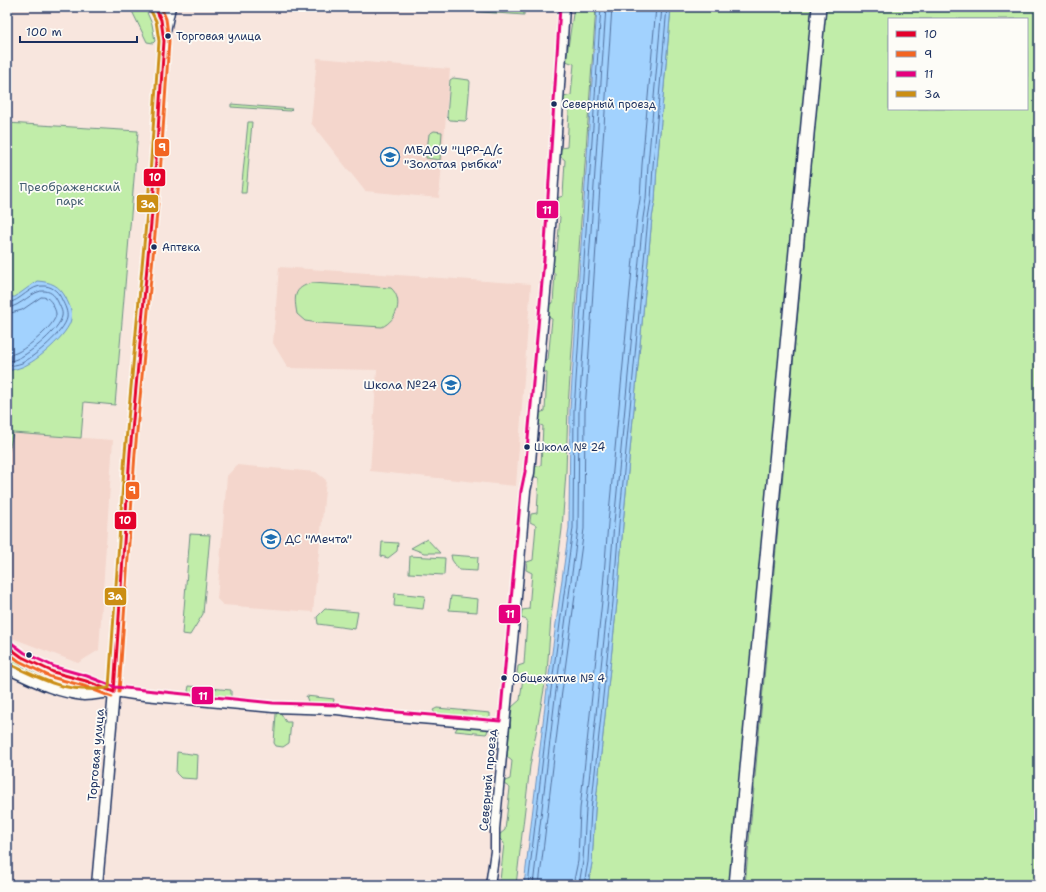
<svg xmlns="http://www.w3.org/2000/svg" width="1046" height="892" font-family="'Shantell Sans',sans-serif">
<style>
.built{fill:#f4d6cc}
.green{fill:#c1eda9;stroke:#6e8e84;fill-rule:evenodd}
.water{fill:#a2d2fe;stroke:#6c91be}
.lines{fill:none;stroke-linecap:round;stroke-linejoin:round}
.shore{stroke:#51709e;stroke-width:1}
.minor-casing{stroke:#1b2f5e;stroke-width:11}
.tertiary-casing{stroke:#1b2f5e;stroke-width:13}
.primary-casing{stroke:#1b2f5e;stroke-width:16}
.minor{stroke:#fdfcf7;stroke-width:8}
.tertiary{stroke:#fdfcf7;stroke-width:10}
.primary{stroke:#fdfcf7;stroke-width:13}
.bus-1-casing{stroke:#fdfcf7;stroke-width:6}
.bus-2-casing{stroke:#fdfcf7;stroke-width:6}
.bus-3-casing{stroke:#fdfcf7;stroke-width:6}
.bus-4-casing{stroke:#fdfcf7;stroke-width:6}
.bus-1{stroke:#e4002b;stroke-width:3}
.bus-2{stroke:#f26522;stroke-width:3}
.bus-3{stroke:#e5007d;stroke-width:3}
.bus-4{stroke:#cb8e13;stroke-width:3}
.bus-dot{fill:#1b2f5e;stroke:#fdfcf7;stroke-width:1.5}
.labels{text-anchor:middle;stroke-width:3.5;stroke-linejoin:round;paint-order:stroke}
.bus-label{font-size:11px;fill:#1b2f5e;stroke:#fdfcf7;text-anchor:start}
.poi-label{font-size:12px;fill:#1b2f5e;stroke:#fdfcf7;text-anchor:start}
.park-label{font-size:12px;fill:#445e71;stroke:#fdfcf7}
.street-label{font-size:12px;fill:#1b2f5e;stroke:#fdfcf7}
.line-badge{stroke:#fdfcf7;stroke-width:1.5}
.badge-label{font-size:11px;text-anchor:middle;font-weight:bold;fill:#fff}
</style>
<rect width="100%" height="100%" fill="#f8e6de"/>
<filter id="ink" filterUnits="userSpaceOnUse"><feTurbulence type="fractalNoise" baseFrequency=".025" numOctaves="2"/><feDisplacementMap in="SourceGraphic" scale="8" xChannelSelector="R" yChannelSelector="G"/><feConvolveMatrix kernelMatrix="1 2 1 2 8 2 1 2 1" color-interpolation-filters="sRGB"/></filter>
<g filter="url(#ink)">
<!-- built -->
<g class="built">
<polygon points="317,58 450,69 439,198 365,191 311,123"/>
<polygon points="279,267 531,284 516,486 370,471 377,370 288,368 273,343"/>
<polygon points="13,433 113,440 99,650 78,663 7,636 7,459"/>
<polygon points="237,465 316,472 326,480 313,612 223,605 217,599 227,476"/>
</g>
<!-- green -->
<g class="green">
<polygon points="130,7 144,7 145,8 152,24 155,41 153,43 147,42"/>
<polygon points="467,7 491,7 524,10 524,15 467,11"/>
<polygon points="574,7 596,7 568,406 566,472 562,529 551,617 547,673 530,766 516,885 494,885 500,881 504,843 499,838 499,835 505,830 510,788 504,784 505,781 510,779 512,761 507,757 512,707 520,700 523,677 517,674 518,666 524,664 527,620 521,618 522,610 529,609 532,573 526,570 527,562 533,560 536,525 530,522 531,514 537,513 539,478 533,476 534,467 541,465 543,426 538,424 539,413 545,411 547,373 542,370 543,362 548,360 552,319 546,316 547,305 553,303 555,273 550,271 552,251 557,251 560,217 556,213 557,198 563,196 565,160 560,156 561,148 567,147 569,111 563,107 564,97 571,95 574,64 566,61"/>
<polygon points="671,7 814,7 731,885 588,885 592,863 595,810 617,602 623,524 652,218 655,201 657,166"/>
<path d="M 826,7 L 1039,7 L 1039,885 L 745,885 ZM 889,19 L 1027,19 L 1027,109 L 889,109 Z"/>
<polygon points="453,78 469,80 470,82 467,119 465,121 450,120 447,117 450,80"/>
<polygon points="231,104 292,109 290,111 231,107"/>
<polygon points="248,122 252,122 246,193 241,193"/>
<polygon points="7,123 138,131 115,405 84,402 81,438 13,433 7,459"/>
<polygon points="434,131 442,132 440,160 426,158 429,134"/>
<path d="M 312,283 L 391,288 C 404,300 397,320 382,327 L 319,323 L 305,321 L 297,314 C 294,297 293,288 312,283 Z"/>
<polygon points="190,534 210,535 203,614 190,635 182,634"/>
<polygon points="427,539 440,553 424,553 411,548"/>
<polygon points="382,542 398,543 397,551 388,558 381,556"/>
<polygon points="451,555 478,557 477,571 459,570 452,560"/>
<polygon points="410,556 445,558 444,575 409,573"/>
<polygon points="395,593 425,596 423,609 394,606"/>
<polygon points="451,596 478,599 477,612 449,610"/>
<polygon points="325,609 358,612 355,629 318,624 317,617"/>
<path d="M 7,655 C 29,674 62,685 91,686 L 96,689 L 90,691 L 47,683 L 10,663 L 7,660 Z"/>
<polygon points="189,686 231,690 231,697 192,694 188,691"/>
<polygon points="306,696 334,699 333,705 309,704"/>
<polygon points="437,708 490,713 490,719 436,715 433,710"/>
<polygon points="279,710 286,722 291,722 289,743 283,747 276,746 274,743 276,714"/>
<polygon points="459,725 488,728 487,733 486,734 455,731"/>
<polygon points="177,752 198,755 197,779 181,778 176,773"/>
</g>
<!-- water -->
<g class="water">
<polygon points="597,7 671,7 657,166 655,201 652,218 623,524 617,602 595,810 592,863 588,885 524,885 546,697 569,528 570,410"/>
<path d="M 37,281 C 51,282 59,285 66,298 C 69,305 73,311 71,319 C 69,334 36,362 22,367 C 17,369 12,370 7,371 L 7,302 L 10,297 L 15,297 Z"/>
</g>
<g class="lines">
<!-- shore -->
<g class="shore">
<path d="M 7,303 C 21,302 30,284 45,286 C 54,287 59,293 62,300 C 65,306 68,312 67,318 C 64,332 35,356 22,363 C 17,365 12,365 7,367"/>
<path d="M 7,308 C 21,307 33,289 45,291 C 52,292 55,296 58,302 C 60,307 63,311 62,316 C 60,329 30,353 19,358 C 15,360 11,361 7,362"/>
<path d="M 7,314 L 22,310 L 41,297 C 48,297 50,300 53,305 C 54,308 56,311 56,314 C 56,325 26,349 16,353 C 13,354 10,355 7,355"/>
<polyline points="528,885 550,697 573,528 574,410 601,7"/>
<polyline points="533,885 555,698 578,529 579,410 606,7"/>
<polyline points="539,885 561,699 584,529 585,411 612,7"/>
<polyline points="573,885 578,861 580,809 602,601 608,523 637,217 640,199 642,165 656,7"/>
<polyline points="579,885 583,861 586,809 608,601 614,523 643,218 646,199 648,165 662,7"/>
<polyline points="584,885 588,862 591,810 613,602 619,524 648,218 651,200 653,166 667,7"/>
</g>
<!-- minor casing -->
<g class="minor-casing">
<g id="minor">
<polyline points="165,36 171,7"/>
<polyline points="114,692 134,695 273,708 337,710 384,716 505,726"/>
<polyline points="490,885 495,851 495,829 515,620 526,491 530,473 549,259 565,7"/>
</g>
</g>
<!-- tertiary casing -->
<g class="tertiary-casing">
<g id="tertiary">
<polyline points="7,646 22,657 53,672 86,681 114,692"/>
<path d="M 7,668 C 33,680 55,692 84,695 C 93,695 103,693 112,692"/>
<polyline points="97,885 114,692 130,453 154,190 164,41 161,20 155,7"/>
</g>
</g>
<!-- primary casing -->
<g class="primary-casing">
<polyline id="primary" points="736,885 819,7"/>
</g>
<!-- minor -->
<use href="#minor" class="minor"/>
<!-- tertiary -->
<use href="#tertiary" class="tertiary"/>
<!-- primary -->
<use href="#primary" class="primary"/>
<!-- bus-1 casing -->
<g class="bus-1-casing">
<g id="bus-1">
<polyline points="7,646 22,657 53,672 86,681 114,692"/>
<polyline points="114,692 130,453 154,190 164,41 161,20 155,7"/>
</g>
</g>
<!-- bus-2 casing -->
<g class="bus-2-casing">
<g id="bus-2">
<polyline points="7,652 19,661 51,677 84,686 112,697"/>
<polyline points="119,692 135,453 159,190 169,41 166,19 161,7"/>
</g>
</g>
<!-- bus-3 casing -->
<g class="bus-3-casing">
<polyline id="bus-3" points="10,642 25,653 55,667 87,676 115,687 273,703 337,705 385,711 500,721 521,491 525,472 544,259 560,7"/>
</g>
<!-- bus-4 casing -->
<g class="bus-4-casing">
<path id="bus-4" d="M 9,664 C 47,682 66,693 109,688 L 125,453 L 149,190 L 159,41 L 156,21 L 150,9"/>
</g>
<!-- bus-1 -->
<use href="#bus-1" class="bus-1"/>
<!-- bus-2 -->
<use href="#bus-2" class="bus-2"/>
<!-- bus-3 -->
<use href="#bus-3" class="bus-3"/>
<!-- bus-4 -->
<use href="#bus-4" class="bus-4"/>
</g>
</g>
<!-- icons -->
<defs>
<g id="school-ring" transform="scale(1)"><circle r="9.5" fill="#fdfcf7" stroke="#1f6fb2" stroke-width="1.5"/><path d="M0-5L7-2L0 1L-7-2ZM-4 1L0 2.5L4 1V4Q0 6-4 4Z" fill="#1f6fb2"/></g>
</defs>
<g fill-rule="evenodd">
<use href="#school-ring" x="390" y="157"/>
<use href="#school-ring" x="451" y="385"/>
<use href="#school-ring" x="271" y="539"/>
</g>
<!-- markers -->
<g class="bus-dot">
<circle cx="168" cy="36" r="3.5"/>
<circle cx="554" cy="104" r="3.5"/>
<circle cx="154" cy="247" r="3.5"/>
<circle cx="527" cy="447" r="3.5"/>
<circle cx="29" cy="655" r="3.5"/>
<circle cx="504" cy="678" r="3.5"/>
</g>
<g class="labels">
<!-- bus labels -->
<g class="bus-label">
<text x="176" y="40">Торговая улица</text>
<text x="562" y="108">Северный проезд</text>
<text x="162" y="251">Аптека</text>
<text x="534" y="451">Школа № 24</text>
<text x="512" y="682">Общежитие № 4</text>
</g>
<!-- poi labels -->
<g class="poi-label">
<text x="404" y="154">МБДОУ "ЦРР-Д/с<tspan x="404" dy="14">"Золотая рыбка"</tspan></text>
<text x="437" y="389" text-anchor="end">Школа №24</text>
<text x="285" y="543">ДС "Мечта"</text>
</g>
<!-- park labels -->
<g class="park-label">
<text x="70" y="191">Преображенский<tspan x="70" dy="14">парк</tspan></text>
</g>
<!-- street labels -->
<g class="street-label">
<text transform="translate(96 755) rotate(-85)" y="4">Торговая улица</text>
<text transform="translate(488 780) rotate(-85)" y="4">Северный проезд</text>
</g>
</g>
<g class="line-badge">
<rect x="154" y="138" width="16" height="19" rx="4" fill="#f26522"/>
<rect x="143" y="168" width="23" height="19" rx="4" fill="#e4002b"/>
<rect x="136" y="194" width="23" height="19" rx="4" fill="#cb8e13"/>
<rect x="536" y="200" width="23" height="19" rx="4" fill="#e5007d"/>
<rect x="125" y="481" width="15" height="19" rx="4" fill="#f26522"/>
<rect x="114" y="511" width="23" height="19" rx="4" fill="#e4002b"/>
<rect x="104" y="587" width="23" height="19" rx="4" fill="#cb8e13"/>
<rect x="498" y="604" width="23" height="20" rx="4" fill="#e5007d"/>
<rect x="191" y="686" width="23" height="19" rx="4" fill="#e5007d"/>
</g>
<g class="badge-label">
<text x="162" y="151">9</text>
<text x="155" y="181">10</text>
<text x="148" y="208">3а</text>
<text x="547" y="214">11</text>
<text x="132" y="494">9</text>
<text x="125" y="524">10</text>
<text x="115" y="600">3а</text>
<text x="510" y="618">11</text>
<text x="203" y="700">11</text>
</g>
<!-- margin -->
<rect width="1046" height="892" fill="none" stroke="#fdfcf7" stroke-width="24"/>
<rect x="12" y="12" width="1022" height="868" fill="none" stroke="#1b2f5e" stroke-width="1.5" filter="url(#ink)"/>
<!-- legend -->
<rect x="888" y="18" width="140" height="92" fill="#fdfcf7" stroke="#a3aaba"/>
<rect x="896" y="31" width="20" height="6" fill="#e4002b" stroke="#a3aaba"/>
<text x="924" y="38" font-size="12" fill="#1b2f5e">10</text>
<rect x="896" y="51" width="20" height="6" fill="#f26522" stroke="#a3aaba"/>
<text x="924" y="58" font-size="12" fill="#1b2f5e">9</text>
<rect x="896" y="71" width="20" height="6" fill="#e5007d" stroke="#a3aaba"/>
<text x="924" y="78" font-size="12" fill="#1b2f5e">11</text>
<rect x="896" y="91" width="20" height="6" fill="#cb8e13" stroke="#a3aaba"/>
<text x="924" y="98" font-size="12" fill="#1b2f5e">3а</text>
<!-- scale -->
<path d="M20 36v6h117v-6" fill="none" stroke="#1b2f5e" stroke-width="2"/>
<text x="26" y="36" font-size="12" fill="#1b2f5e" stroke="#fdfcf7" stroke-width="3" paint-order="stroke">100 m</text>
</svg>
